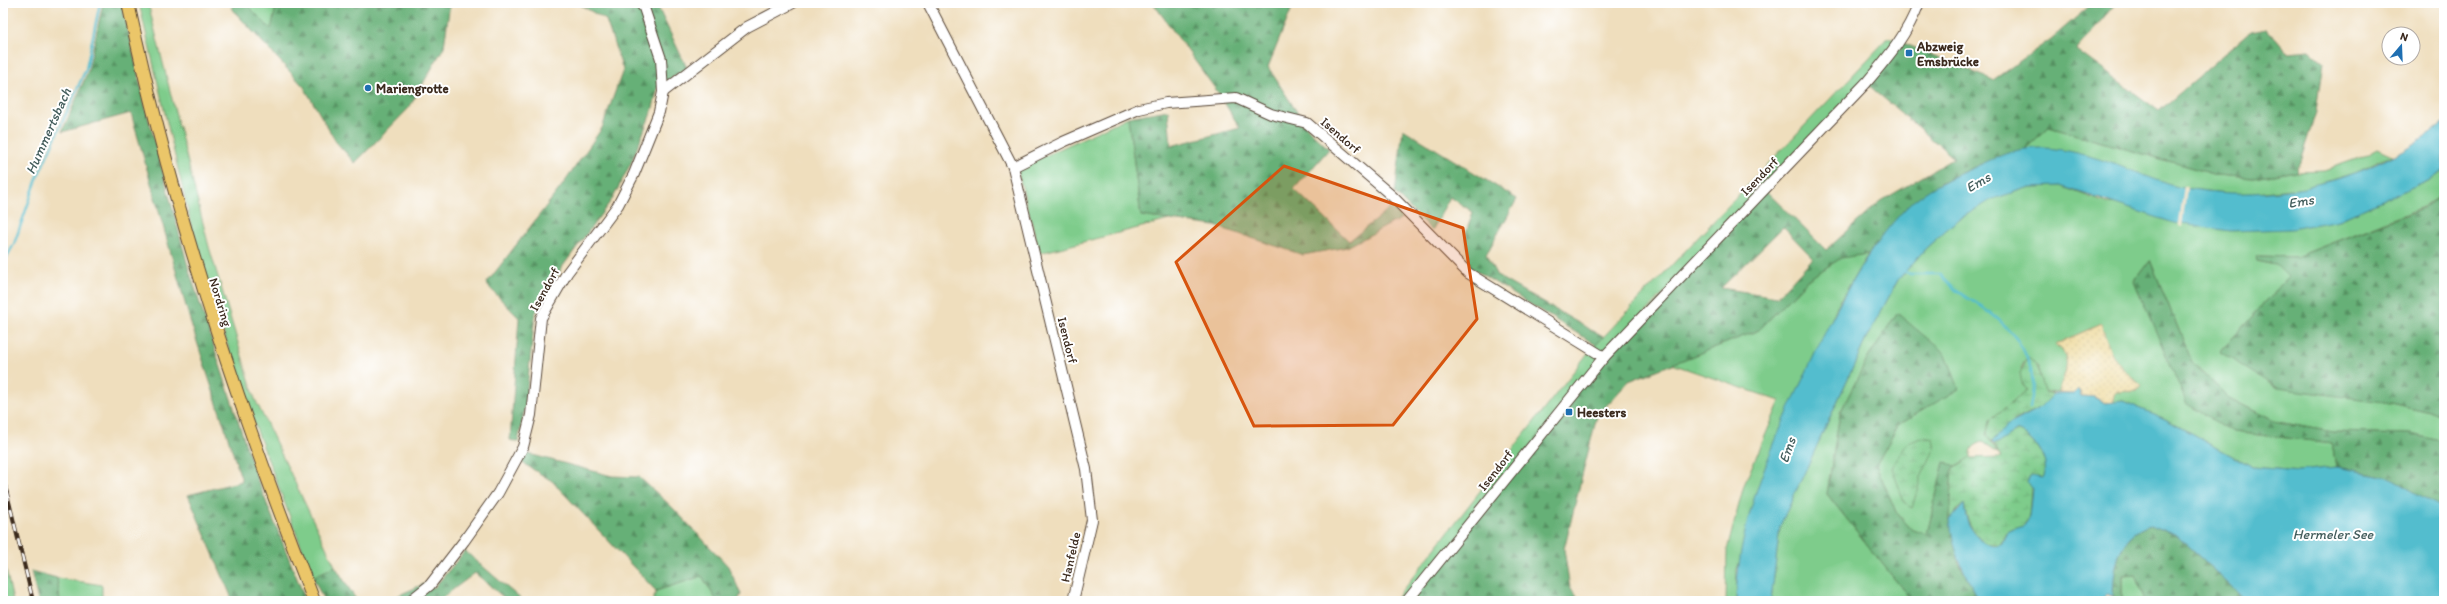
<svg xmlns="http://www.w3.org/2000/svg" width="2447" height="604" font-family="Itim,sans-serif">
<style>
.green{fill:#7ecc8b;stroke:#5c7b54}
.forest{fill:url(#forest-firs);stroke:#506d4a;fill-rule:evenodd}
.wetland{fill:url(#wetland-marsh);stroke:#5c7b54}
.sand{fill:url(#sand-dots);stroke:#94825e}
.water{fill:#52bdce;stroke:#467476}
.pier{fill:#efdebd}
.lines{fill:none;stroke-linecap:round;stroke-linejoin:round}
.stream{stroke:#52bdce;stroke-width:2.5}
.minor-casing{stroke:#564536;stroke-width:12}
.major-casing{stroke:#564536;stroke-width:14}
.minor{stroke:#fff;stroke-width:10}
.major{stroke:#ebc669;stroke-width:12}
.rail-casing{stroke:#3b2a1e;stroke-width:4}
.rail{stroke:#fff;stroke-width:2.5;stroke-dasharray:8;stroke-linecap:butt}
.marked{fill:#d7540e;fill-opacity:0.2;stroke:#d7540e;stroke-width:3;stroke-linejoin:round}
.poi-dot{fill:#1f6fb2;stroke:#fff;stroke-width:1.5}
.labels{text-anchor:middle;stroke-width:4;stroke-linejoin:round;paint-order:stroke}
.poi-label{font-size:13px;font-weight:bold;fill:#3b2a1e;stroke:#fff;text-anchor:start}
.street-label{font-size:13px;fill:#3b2a1e;stroke:#fff}
.water-label{font-size:14px;font-style:italic;fill:#435d5c;stroke:#fff}
</style>
<defs>
<pattern id="forest-firs" width="22" height="20" patternUnits="userSpaceOnUse"><rect width="22" height="20" fill="#66b077"/><path d="M5 1l3.5 6h-7zM16 11l3.5 6h-7z" fill="#558f61"/></pattern>
<pattern id="wetland-marsh" width="20" height="14" patternUnits="userSpaceOnUse"><rect width="20" height="14" fill="#7ecc8b"/><path d="M1 5h8M5 5V1M11 12h8M15 12V8" fill="none" stroke="#6eaf78"/></pattern>
<pattern id="sand-dots" width="8" height="8" patternUnits="userSpaceOnUse"><rect width="8" height="8" fill="#eeda9e"/><path d="M2 2h.1M6 6h.1" fill="none" stroke="#cdbb88" stroke-width="1.8" stroke-linecap="round"/></pattern>
</defs>
<rect width="100%" height="100%" fill="#fff"/>
<filter id="ink" filterUnits="userSpaceOnUse"><feTurbulence type="fractalNoise" baseFrequency=".025" numOctaves="2"/><feDisplacementMap in="SourceGraphic" scale="8" xChannelSelector="R" yChannelSelector="G"/><feConvolveMatrix kernelMatrix="1 2 1 2 8 2 1 2 1" color-interpolation-filters="sRGB"/></filter>
<filter id="wash" filterUnits="userSpaceOnUse"><feTurbulence type="fractalNoise" baseFrequency=".012" numOctaves="4" result="noise"/><feDisplacementMap in="SourceGraphic" scale="16" xChannelSelector="R" yChannelSelector="G"/><feGaussianBlur stdDeviation="0.9" result="paint"/><feColorMatrix in="noise" values="0 0 0 0 0 0 0 0 0 0 0 0 0 0 0 0 0 1.4 0 .05"/><feComposite in="paint" operator="in"/></filter>
<g filter="url(#wash)">
<rect width="100%" height="100%" fill="#efdebd"/>
<!-- green -->
<g class="green">
<polygon points="139,3 148,3 209,247 255,399 335,566 313,577 246,402 198,254"/>
<polygon points="245,3 277,3 271,30"/>
<polygon points="1889,37 1901,42 1604,357 1407,601 1394,601 1588,353"/>
<polygon points="1128,117 1141,216 1169,220 1040,253 1017,169"/>
<polygon points="2049,127 2217,175 2253,178 2297,171 2325,170 2362,157 2378,148 2393,155 2354,173 2309,187 2238,195 2175,187 2066,151 2025,149"/>
<path d="M 2444,169 L 2444,195 L 2425,206 L 2296,257 L 2256,256 L 2257,261 L 2276,265 L 2288,277 L 2220,352 L 2391,403 L 2444,415 L 2444,442 L 2411,434 L 2332,432 L 2274,421 L 2229,398 L 2192,362 L 2150,260 L 2134,281 L 2233,432 L 2332,443 L 2336,467 L 2299,471 L 2252,467 L 2165,419 L 2123,401 L 2112,403 L 2114,392 L 2136,391 L 2142,385 L 2119,367 L 2109,350 L 2101,324 L 2057,344 C 2075,362 2063,373 2059,393 L 2044,392 L 2038,378 L 2038,367 L 2027,357 L 2021,368 L 2028,390 L 1991,419 L 1986,435 L 1999,453 L 1983,442 C 1974,445 1970,448 1971,458 L 1955,466 L 1944,462 L 1927,534 L 1912,530 L 1896,512 L 1876,465 L 1899,424 L 1958,389 L 1897,313 L 1866,361 L 1840,413 L 1827,494 L 1912,601 L 1771,601 L 1780,526 L 1866,339 L 1898,280 L 1926,248 L 1956,221 L 1992,199 L 2030,187 L 2060,186 L 2106,203 L 2339,220 L 2428,180 Z"/>
<polygon points="1857,254 1868,254 1837,306 1737,569 1736,601 1726,601 1727,550 1744,485 1780,401 1672,364 1759,330 1807,280 1841,258"/>
<polygon points="3,556 13,601 3,601"/>
<polygon points="2135,575 2145,601 2123,601 2123,576"/>
<polygon points="702,576 717,601 653,601 656,591"/>
<polygon points="57,578 102,585 102,601 60,601"/>
</g>
<!-- forest -->
<g class="forest">
<polygon points="103,3 122,3 146,109 189,270 257,479 306,601 233,601 188,495 242,481 189,317 131,113 62,132 88,71"/>
<polygon points="235,3 245,3 271,29 277,3 450,3 444,47 409,108 355,163 336,142 304,87 231,8"/>
<polygon points="577,3 656,3 687,68 658,87 653,108 631,163 613,198 563,266 535,314 525,408 518,442 510,440 519,318 486,284 564,183 602,128 623,70 606,20"/>
<polygon points="1153,3 1294,3 1268,67 1308,129 1329,149 1294,189 1349,241 1394,205 1406,216 1347,247 1303,255 1215,226 1141,216 1128,117 1168,110 1171,146 1240,128 1219,94"/>
<path d="M 2093,3 L 2116,3 L 2076,50 L 2159,111 L 2250,32 L 2267,29 L 2288,53 L 2310,51 L 2323,62 L 2316,112 L 2297,171 L 2253,178 L 2217,175 L 2049,127 L 2025,149 L 1981,164 L 1941,182 L 1909,206 L 1868,254 L 1841,258 L 1807,280 L 1759,330 L 1629,381 L 1597,416 L 1564,549 L 1570,588 L 1581,601 L 1407,601 L 1571,395 L 1764,189 L 1826,250 L 1881,201 L 1954,158 L 1866,83 L 1901,42 L 1993,80 L 2051,39 ZM 1783,227 L 1813,258 L 1777,297 L 1721,288 Z"/>
<polygon points="1403,129 1517,199 1486,255 1497,276 1603,337 1596,345 1470,267 1466,233 1473,212 1450,197 1432,231 1395,193"/>
<polygon points="2444,195 2444,415 2391,403 2277,388 2220,352 2288,277 2276,265 2257,261 2256,256 2296,257 2425,207"/>
<polygon points="2150,260 2192,362 2229,398 2274,421 2332,432 2411,434 2444,442 2444,509 2388,477 2336,467 2332,443 2233,432 2187,404 2134,281"/>
<polygon points="1897,313 1946,354 1959,389 1899,424 1876,465 1896,512 1912,530 1927,534 1944,462 1955,466 1953,468 1950,520 1959,563 1980,601 1912,601 1827,494 1840,413 1866,361"/>
<polygon points="525,453 612,476 639,477 672,507 728,566 741,594 738,601 717,601 702,576 656,591 552,481 521,462"/>
<path d="M 2150,525 L 2177,536 L 2247,601 L 2145,601 L 2135,575 L 2123,576 L 2123,601 L 2113,601 C 2114,570 2116,536 2150,525 Z"/>
<polygon points="465,551 523,601 508,601 475,573 438,601 386,601 426,583 434,588"/>
<polygon points="335,566 357,601 324,601 313,577"/>
<polygon points="31,571 57,578 60,601 38,601"/>
</g>
<!-- wetland -->
<g class="wetland">
<path d="M 2028,357 C 2040,363 2039,379 2044,392 L 2053,394 C 2045,410 2025,413 2012,422 C 2004,428 1999,435 1992,442 L 1986,435 L 1991,419 L 2027,390 L 2022,383 L 2020,373 Z"/>
<path d="M 2019,431 C 2032,438 2046,456 2047,472 L 2043,478 L 2032,476 L 2029,516 L 2024,526 L 2008,531 L 2000,545 L 1984,543 C 1972,530 1966,521 1964,504 L 1958,509 L 1950,520 L 1953,468 L 1969,458 L 2001,457 L 1994,444 C 2003,442 2007,435 2019,431 Z"/>
<polygon points="1923,437 1933,439 1935,448 1921,477 1912,508 1905,504 1892,468 1906,444"/>
</g>
<!-- sand -->
<path class="sand" d="M 2101,324 C 2112,358 2114,363 2142,385 L 2136,391 L 2115,392 L 2112,403 L 2105,403 L 2094,397 L 2081,396 L 2080,391 L 2073,394 L 2059,393 C 2063,374 2075,360 2056,344 Z"/>
<!-- water -->
<g class="water">
<path d="M 2444,123 L 2444,169 L 2428,180 L 2339,220 L 2291,229 L 2230,231 L 2174,223 L 2060,186 L 2030,187 L 1993,199 L 1956,221 L 1926,248 L 1898,280 L 1866,339 L 1780,526 L 1771,601 L 1736,601 C 1738,511 1780,428 1818,347 C 1842,297 1868,247 1907,207 C 1925,189 1950,178 1973,168 C 1988,161 2008,151 2025,149 C 2070,142 2129,171 2171,185 C 2182,189 2195,189 2206,191 C 2290,201 2378,175 2444,123 Z"/>
<path d="M 2078,389 L 2081,396 L 2094,397 L 2105,403 L 2123,401 L 2165,419 L 2252,467 L 2299,471 L 2336,467 L 2388,477 L 2444,509 L 2444,601 L 2247,601 L 2177,536 L 2150,525 C 2118,535 2114,566 2113,596 L 2106,595 L 2102,601 L 1980,601 C 1964,572 1953,553 1950,520 L 1964,504 C 1965,509 1965,515 1967,520 C 1971,531 1988,553 2002,543 L 2008,531 L 2024,526 L 2029,517 L 2032,489 L 2027,483 L 2029,478 L 2032,476 L 2043,478 C 2052,462 2034,439 2019,431 C 2008,434 2004,442 1994,444 L 1992,442 L 2006,426 L 2038,409 L 2053,394 L 2073,394 Z"/>
</g>
<!-- pier -->
<polygon class="pier" points="2184,186 2187,186 2182,227 2179,226"/>
<g class="lines">
<!-- stream -->
<g class="stream">
<polyline points="3,264 14,244 38,176 86,69 100,3"/>
<path d="M 1903,271 L 1909,274 L 1940,274 C 1946,280 1952,286 1957,291 C 1964,297 1974,301 1981,306 C 2017,331 2041,363 2030,408"/>
</g>
</g>
</g>
<g filter="url(#ink)">
<g class="lines">
<!-- minor casing -->
<g class="minor-casing">
<g id="minor">
<polyline points="928,3 1013,167 1086,469 1092,520 1073,601"/>
<polyline points="663,92 747,27 793,3"/>
<polyline points="1013,167 1063,142 1139,109 1166,103 1236,98 1271,114 1307,123 1392,196 1468,273 1604,357"/>
<polyline points="410,601 430,585 464,541 498,493 523,447 531,415 541,318 567,273 618,205 634,174 659,112 663,92 661,59 644,8 640,3"/>
<path d="M 1407,601 L 1604,357 L 1866,83 C 1888,57 1907,35 1919,3"/>
</g>
</g>
<!-- major casing -->
<g class="major-casing">
<path id="major" d="M 128,3 C 172,208 237,406 314,601"/>
</g>
<!-- minor -->
<use href="#minor" class="minor"/>
<!-- major -->
<use href="#major" class="major"/>
<!-- rail casing -->
<g class="rail-casing">
<polyline id="rail" points="3,477 33,601"/>
</g>
<!-- rail -->
<use href="#rail" class="rail"/>
</g>
</g>
<!-- marked area -->
<path class="marked" d="M 1284,166 L 1463,228 L 1477,319 L 1393,425 L 1254,426 L 1176,262 Z"/>
<!-- markers -->
<g class="poi-dot">
<rect x="1905" y="49" width="8" height="8" rx="2"/>
<circle cx="368" cy="88" r="4"/>
<rect x="1565" y="408" width="8" height="8" rx="2"/>
</g>
<g class="labels">
<!-- poi labels -->
<g class="poi-label">
<text x="1917" y="51">Abzweig<tspan x="1917" dy="15">Emsbrücke</tspan></text>
<text x="376" y="93">Mariengrotte</text>
<text x="1577" y="417">Heesters</text>
</g>
<!-- street labels -->
<g class="street-label">
<text transform="translate(1341 135) rotate(41)" y="5">Isendorf</text>
<text transform="translate(1759 176) rotate(-46)" y="5">Isendorf</text>
<text transform="translate(544 289) rotate(-61)" y="5">Isendorf</text>
<text transform="translate(221 302) rotate(73)" y="5">Nordring</text>
<text transform="translate(1068 340) rotate(76)" y="5">Isendorf</text>
<text transform="translate(1495 470) rotate(-52)" y="5">Isendorf</text>
<text transform="translate(1070 557) rotate(-77)" y="5">Hanfelde</text>
</g>
<!-- water labels -->
<g class="water-label">
<text transform="translate(48 131) rotate(-66)" y="5">Hummertsbach</text>
<text transform="translate(1978 182) rotate(-30)" y="5">Ems</text>
<text transform="translate(2301 201) rotate(-9)" y="5">Ems</text>
<text transform="translate(1787 450) rotate(-71)" y="5">Ems</text>
<text x="2333" y="539">Hermeler See</text>
</g>
</g>
<!-- margin -->
<rect width="2447" height="604" fill="none" stroke="#fff" stroke-width="16"/>
<!-- north arrow -->
<g transform="translate(2401 46) rotate(19)"><circle r="19" fill="#ffffff" stroke="#b1aaa5"/>
<path d="M0-3L7 15L0 10L-7 15Z" fill="#1f6fb2"/>
<text y="-6" font-size="11" font-weight="bold" text-anchor="middle" fill="#3b2a1e">N</text>
</g>
</svg>
